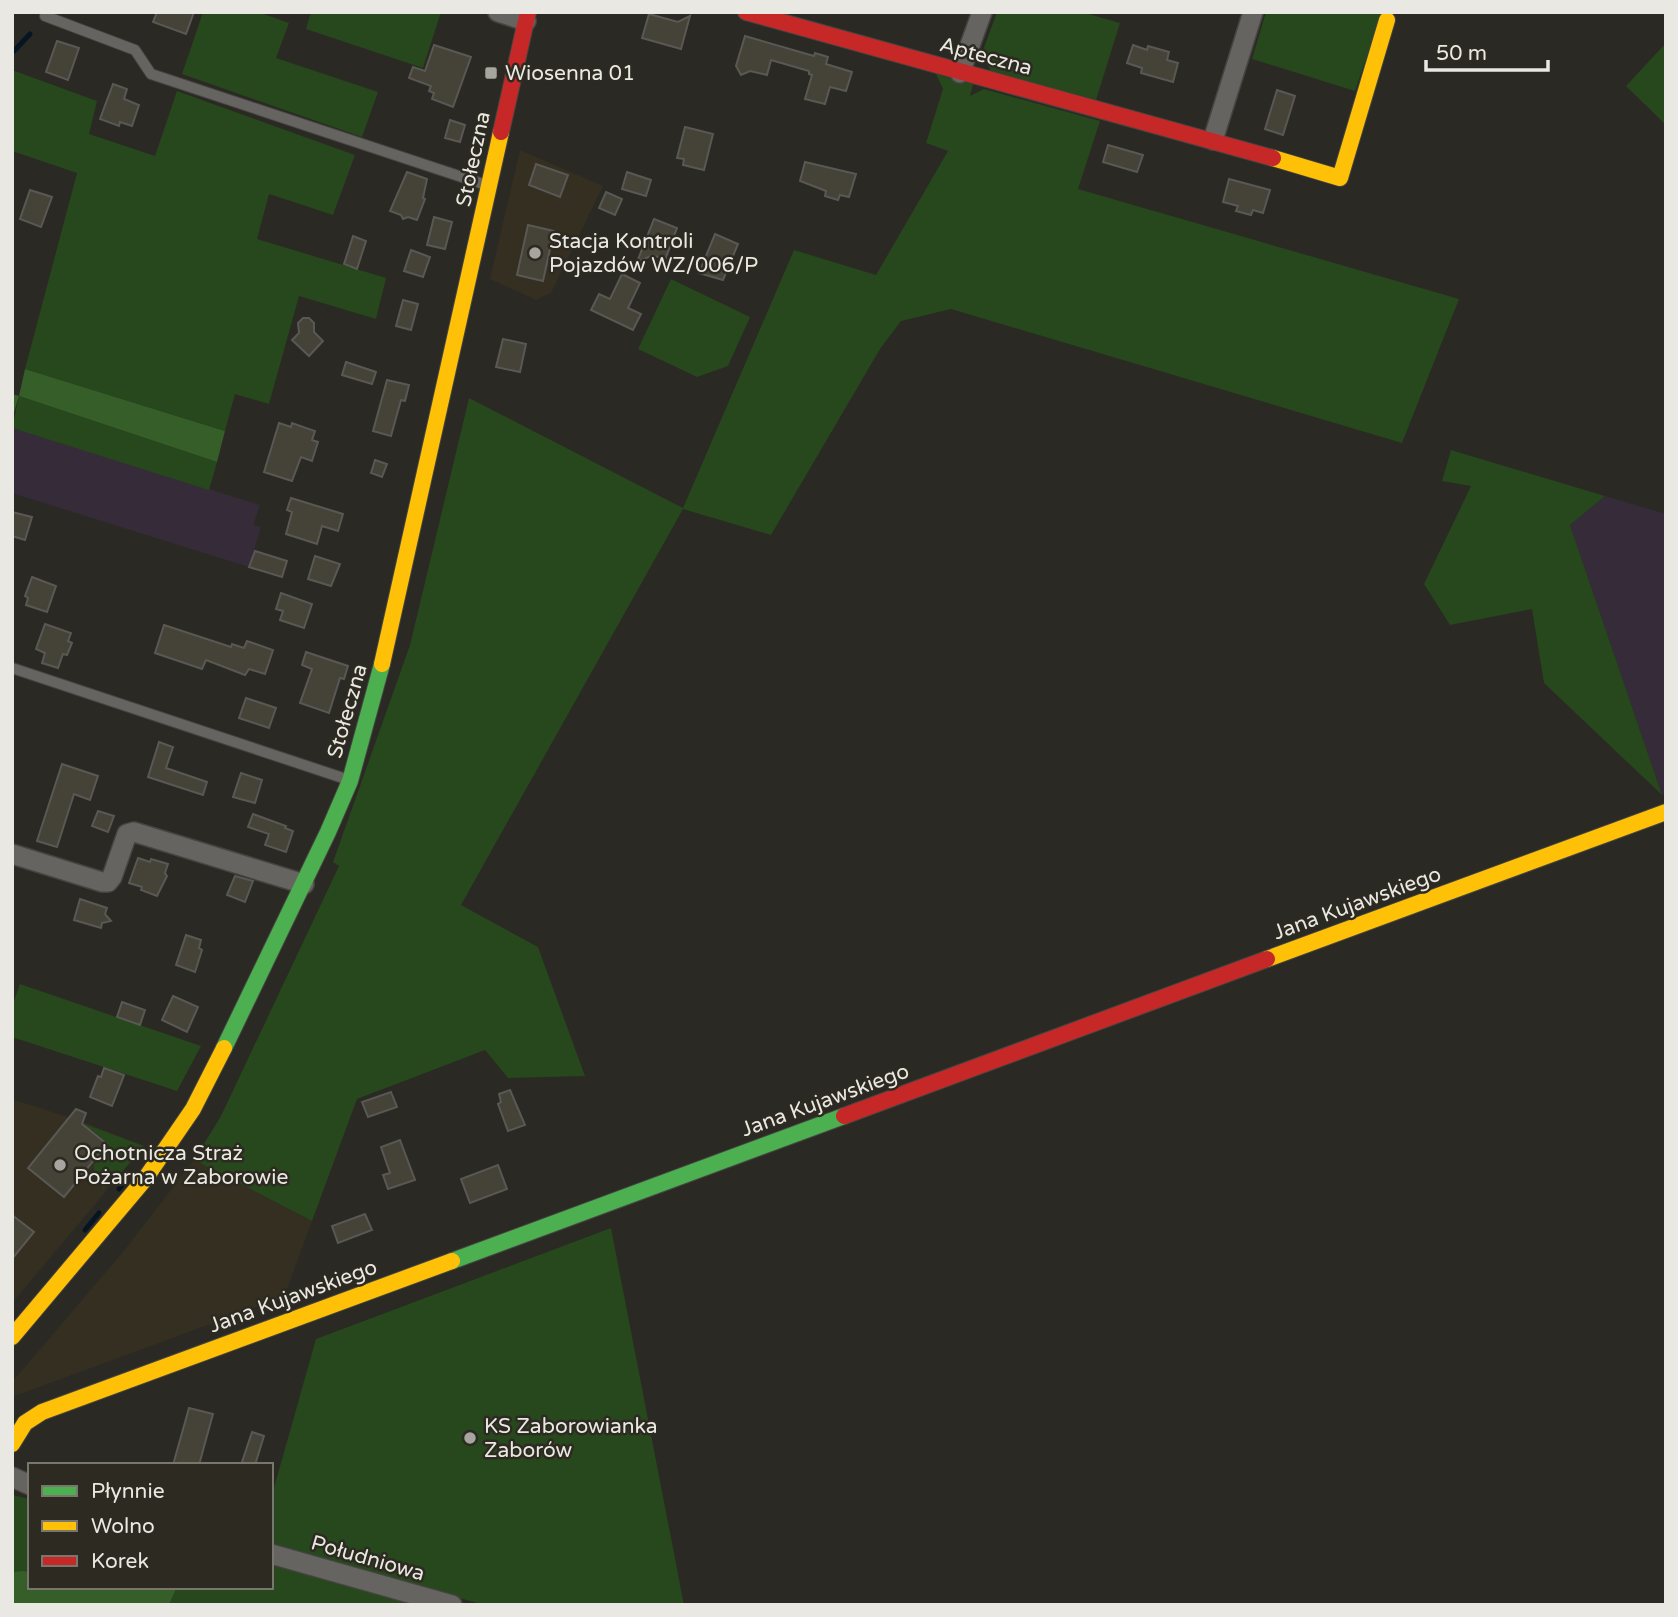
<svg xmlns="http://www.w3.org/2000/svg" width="1678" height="1617" font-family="'Varela Round',sans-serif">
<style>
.built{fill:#342f21}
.industrial{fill:#362c39}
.green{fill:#27471d}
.forest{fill:#355e29}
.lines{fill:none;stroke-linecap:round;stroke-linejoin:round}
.stream{stroke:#061523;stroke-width:5}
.building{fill:#454238;stroke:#595854;stroke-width:2}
.lane-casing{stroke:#454440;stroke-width:12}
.street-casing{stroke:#454440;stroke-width:22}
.fast-casing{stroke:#454440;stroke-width:18}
.slow-casing{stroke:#454440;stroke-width:18}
.jam-casing{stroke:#454440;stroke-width:18}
.lane{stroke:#666461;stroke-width:10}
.street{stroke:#666461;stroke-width:19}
.fast{stroke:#4caf50;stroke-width:16}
.slow{stroke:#ffc107;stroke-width:16}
.jam{stroke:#c62828;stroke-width:16}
.poi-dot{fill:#a7a5a0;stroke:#2d2a21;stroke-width:2.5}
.labels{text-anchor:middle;stroke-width:5;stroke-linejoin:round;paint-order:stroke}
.street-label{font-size:21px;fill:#eae8e2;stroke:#2d2a21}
.poi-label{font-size:21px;fill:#eae8e2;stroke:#2d2a21;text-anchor:start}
</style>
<rect width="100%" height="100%" fill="#2a2924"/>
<!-- built -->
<g class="built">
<polygon points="520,150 603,186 551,293 536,300 490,279"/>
<polygon points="12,1099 83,1122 144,1146 12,1303"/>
<polygon points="194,1160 312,1221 284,1297 12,1397 12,1382 123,1252"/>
</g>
<!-- industrial -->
<g class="industrial">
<polygon points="12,428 260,505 253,525 261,527 249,567 12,493"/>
<polygon points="1605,496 1666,514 1666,794 1662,795 1570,525"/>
</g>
<!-- green -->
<g class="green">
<polygon points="203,12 258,12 289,23 276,58 378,92 362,137 182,74"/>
<polygon points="311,12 441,12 423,68 306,29"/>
<polygon points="997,12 1082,12 1120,23 1096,100 991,71 981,56"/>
<polygon points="1266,12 1382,12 1355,91 1252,59"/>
<polygon points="1666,43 1666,125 1626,86"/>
<polygon points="12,70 97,101 89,134 155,156 177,91 355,155 333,215 269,194 257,239 386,278 376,319 299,296 269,404 235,394 225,431 25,369 77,173 12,151"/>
<polygon points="936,74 973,84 970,96 984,89 1100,121 1078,189 1459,299 1402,443 951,309 901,321 880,349 771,535 683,509 461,905 538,947 585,1076 508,1078 485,1050 357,1099 312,1221 194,1160 221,1116 339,866 333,862 410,645 469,398 683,508 794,250 876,275 948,151 926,143 943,89"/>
<polygon points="671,279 750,317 728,366 697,377 638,349"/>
<polygon points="19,396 217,462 209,490 12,428"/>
<polygon points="1451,450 1605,496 1570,525 1662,795 1544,683 1532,609 1450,625 1424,584 1471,486 1442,481"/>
<polygon points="20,984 201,1046 177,1091 12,1037 12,1006"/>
<polygon points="68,1118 144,1146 110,1186 108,1184 103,1189 94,1171 94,1164 101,1160 99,1158 109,1144 92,1130 83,1141 60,1129"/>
<polygon points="611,1228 684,1605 484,1605 271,1544 271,1498 316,1339"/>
<polygon points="12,1495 30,1499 30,1573 12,1572"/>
<polygon points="271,1564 419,1605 169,1605 177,1587 271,1587"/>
</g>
<!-- forest -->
<g class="forest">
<polygon points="25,369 225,431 217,462 19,396 12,419 12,394 19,396"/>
<polygon points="24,1571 30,1573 30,1587 177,1587 169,1605 15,1605 12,1603 12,1572"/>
</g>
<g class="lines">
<!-- stream -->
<g class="stream">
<polyline points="14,51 30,34"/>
<polyline points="119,1189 126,1180"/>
<polyline points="85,1230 99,1213"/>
</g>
</g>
<!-- building -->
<g class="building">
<polygon points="157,12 194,12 186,34 153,22"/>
<polygon points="649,14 678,22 690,16 681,49 642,38"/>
<polygon points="745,36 814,56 815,53 828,57 826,64 852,72 846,91 830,87 825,104 805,99 812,75 809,74 809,71 771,60 767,75 750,71 741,75 736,66"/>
<polygon points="57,41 79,48 68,80 46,72"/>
<polygon points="434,45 471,57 453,107 432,99 434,93 429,91 431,86 409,78 413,67 425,71"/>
<polygon points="1133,45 1147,50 1148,46 1169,52 1167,60 1178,63 1173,82 1141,73 1142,68 1127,63"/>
<polygon points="113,84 127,89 124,99 139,105 132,126 120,122 119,126 100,119"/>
<polygon points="1277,90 1295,96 1283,135 1265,129"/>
<polygon points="450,120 465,125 460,142 445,138"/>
<polygon points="685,127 713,134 704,170 683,165 684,159 677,158"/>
<polygon points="1108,145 1143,155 1137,172 1103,162"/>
<polygon points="805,162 856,174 849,197 840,195 838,200 825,196 826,191 800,181"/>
<polygon points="536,164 568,175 560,197 529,185"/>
<polygon points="407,172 427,179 423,198 425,199 417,220 408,217 403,219 401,215 390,211"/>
<polygon points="627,172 651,180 646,196 622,189"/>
<polygon points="1229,179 1270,190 1263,213 1253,210 1251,215 1236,211 1238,206 1223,202"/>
<polygon points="30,190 52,197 41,227 20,219"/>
<polygon points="606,192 622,199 615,215 599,208"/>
<polygon points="434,217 452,222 445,249 427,245"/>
<polygon points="654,219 677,228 665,260 653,255 637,262"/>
<polygon points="528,225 554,231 543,281 517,275"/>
<polygon points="715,234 738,244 723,280 699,273"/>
<polygon points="353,236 366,241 357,269 344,264"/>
<polygon points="411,250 430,257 423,277 404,271"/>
<polygon points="622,274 640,283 628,308 641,314 633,330 591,310 599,294 610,299"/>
<polygon points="403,300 418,304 411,330 396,326"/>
<polygon points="303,318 309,318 314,323 314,332 323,341 309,356 292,340 299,333 298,323"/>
<polygon points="503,339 526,344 520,372 496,367"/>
<polygon points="346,362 376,372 372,384 342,375"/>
<polygon points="387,380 409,385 405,401 401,400 391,436 373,431"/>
<polygon points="279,423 291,427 292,423 315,431 312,440 318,442 312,461 301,457 292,481 264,472"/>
<polygon points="375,460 387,464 382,477 371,473"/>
<polygon points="291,498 343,514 338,531 322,526 317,544 286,534 292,512 287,510"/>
<polygon points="12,512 32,517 25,540 12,536"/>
<polygon points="255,551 287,561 282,577 249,567"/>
<polygon points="315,556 340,564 331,586 308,579"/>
<polygon points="32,577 56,586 47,612 26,605 28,598 25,596"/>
<polygon points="281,593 312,604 304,628 280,620 283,611 276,609"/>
<polygon points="45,624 71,633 68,641 72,643 67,655 63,654 58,668 42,663 45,653 36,649"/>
<polygon points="164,625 231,647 232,644 244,648 247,641 273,650 265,674 249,669 245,675 206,660 202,669 155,653"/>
<polygon points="306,652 348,666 344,679 340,678 329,713 300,703 312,669 302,665"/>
<polygon points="246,698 276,708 269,728 239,718"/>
<polygon points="159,742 173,747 166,768 207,782 203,795 148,777"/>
<polygon points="62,764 98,776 90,800 74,794 57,847 37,841"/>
<polygon points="241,773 262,780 255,803 233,797"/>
<polygon points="98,811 114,816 108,832 92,826"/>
<polygon points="253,814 286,826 285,828 293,831 286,852 265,845 269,834 248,827"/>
<polygon points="138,858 150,862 151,859 168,864 165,873 167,876 157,896 141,890 142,887 129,883"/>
<polygon points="235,876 253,881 245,902 227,895"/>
<polygon points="80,899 107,908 105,914 111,921 102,923 101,928 74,920"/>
<polygon points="186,935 201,940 199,948 202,950 195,972 176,965"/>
<polygon points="173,996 198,1007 187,1032 162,1020"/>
<polygon points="122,1002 145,1010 140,1025 117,1017"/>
<polygon points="104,1068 124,1075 112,1106 90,1097 98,1076 101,1077"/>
<polygon points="510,1090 525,1125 508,1131 498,1104 501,1102 499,1094"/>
<polygon points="391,1092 397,1107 368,1117 362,1102"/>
<polygon points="76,1109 86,1113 82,1124 107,1144 64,1197 28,1168"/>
<polygon points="400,1140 415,1180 388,1189 383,1175 390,1173 381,1147"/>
<polygon points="498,1165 507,1189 470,1203 461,1179"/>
<polygon points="365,1214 372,1230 338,1243 332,1226"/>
<polygon points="12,1215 34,1232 12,1259"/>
<polygon points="189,1408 213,1414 199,1465 173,1465"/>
<polygon points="252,1432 264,1436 255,1465 241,1465"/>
</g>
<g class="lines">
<!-- lane casing -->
<g class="lane-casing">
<g id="lane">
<polyline points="45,16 135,50 151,74 489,186"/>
<polyline points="12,668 349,780"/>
</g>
</g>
<!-- street casing -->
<g class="street-casing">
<g id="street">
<polyline points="498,12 526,21"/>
<polyline points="960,73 982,12"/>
<polyline points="1213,140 1253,12"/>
<polyline points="12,854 102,882 108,882 112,877 127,834 134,832 304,884"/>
<polyline points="12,1477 30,1485"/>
<polyline points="271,1554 452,1605"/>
</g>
</g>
<!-- fast casing -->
<g class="fast-casing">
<g id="fast">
<polyline points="224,1048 328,832 350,781 382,664"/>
<polyline points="452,1261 844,1116"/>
</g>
</g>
<!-- slow casing -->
<g class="slow-casing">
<g id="slow">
<polyline points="1273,158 1340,178 1387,20"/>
<polyline points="382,664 501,132"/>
<polyline points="1267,959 1666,812"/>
<polyline points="12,1337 145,1179 193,1109 224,1048"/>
<polyline points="12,1444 25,1423 42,1412 452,1261"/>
</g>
</g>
<!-- jam casing -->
<g class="jam-casing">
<g id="jam">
<polyline points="746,12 1273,158"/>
<polyline points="501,132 528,12"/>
<polyline points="844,1116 1267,959"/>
</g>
</g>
<!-- lane -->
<use href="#lane" class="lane"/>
<!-- street -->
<use href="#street" class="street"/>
<!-- fast -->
<use href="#fast" class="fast"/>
<!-- slow -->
<use href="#slow" class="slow"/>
<!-- jam -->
<use href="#jam" class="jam"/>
</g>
<!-- markers -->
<g class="poi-dot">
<rect x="484" y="66" width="14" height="14" rx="3.5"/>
<circle cx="535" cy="253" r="7"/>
<circle cx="60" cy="1165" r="7"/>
<circle cx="470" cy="1438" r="7"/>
</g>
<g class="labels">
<!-- street labels -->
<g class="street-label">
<text transform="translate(986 56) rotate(15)" y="7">Apteczna</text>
<text transform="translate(473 159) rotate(-78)" y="7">Stołeczna</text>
<text transform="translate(347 711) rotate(-74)" y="7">Stołeczna</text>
<text transform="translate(1357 903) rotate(-20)" y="7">Jana Kujawskiego</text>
<text transform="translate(825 1100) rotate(-20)" y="7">Jana Kujawskiego</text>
<text transform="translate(293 1296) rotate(-20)" y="7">Jana Kujawskiego</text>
<text transform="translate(368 1558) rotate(16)" y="7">Południowa</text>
</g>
<!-- poi labels -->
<g class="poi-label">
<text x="505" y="80">Wiosenna 01</text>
<text x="549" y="248">Stacja Kontroli<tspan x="549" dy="24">Pojazdów WZ/006/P</tspan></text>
<text x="74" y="1160">Ochotnicza Straż<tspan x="74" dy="24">Pożarna w Zaborowie</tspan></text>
<text x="484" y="1433">KS Zaborowianka<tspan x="484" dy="24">Zaborów</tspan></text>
</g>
</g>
<!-- border -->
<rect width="1678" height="1617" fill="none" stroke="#eae8e2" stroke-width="28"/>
<!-- legend -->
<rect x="28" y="1463" width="245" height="126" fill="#2d2a21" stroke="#79766e" stroke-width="2"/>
<rect x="42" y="1486" width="35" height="10" fill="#4caf50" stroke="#79766e" stroke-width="2"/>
<text x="91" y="1498" font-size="21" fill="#eae8e2">Płynnie</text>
<rect x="42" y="1521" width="35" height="10" fill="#ffc107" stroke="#79766e" stroke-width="2"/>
<text x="91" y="1533" font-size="21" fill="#eae8e2">Wolno</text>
<rect x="42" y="1556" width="35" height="10" fill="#c62828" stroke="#79766e" stroke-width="2"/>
<text x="91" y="1568" font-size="21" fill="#eae8e2">Korek</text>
<!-- scale -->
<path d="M1426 60v10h122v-10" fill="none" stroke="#eae8e2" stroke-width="3.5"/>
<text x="1436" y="60" font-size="21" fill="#eae8e2" stroke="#2d2a21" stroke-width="5" paint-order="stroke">50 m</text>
</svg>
